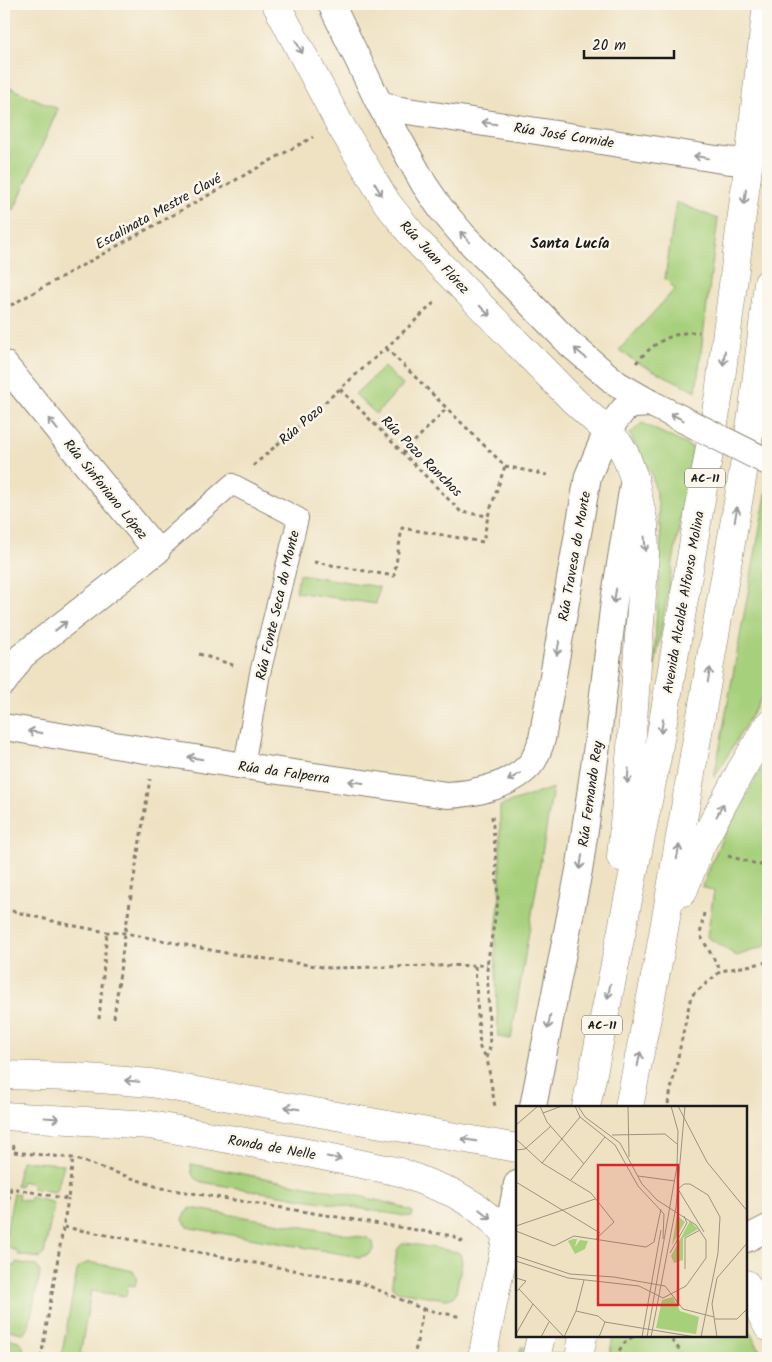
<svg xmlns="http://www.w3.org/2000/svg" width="772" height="1362" font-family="Kalam,sans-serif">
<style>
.green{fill:#a7d07b;stroke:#62764c}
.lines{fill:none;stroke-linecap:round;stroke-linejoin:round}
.pedestrian-casing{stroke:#867f70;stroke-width:22}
.minor-casing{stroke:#867f70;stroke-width:28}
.tertiary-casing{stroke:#867f70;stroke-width:29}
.secondary-casing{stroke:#867f70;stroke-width:29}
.trunk-casing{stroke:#867f70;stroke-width:29}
.path{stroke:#867f70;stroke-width:3;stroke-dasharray:4 4;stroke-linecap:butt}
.pedestrian{stroke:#fff;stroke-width:20}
.minor{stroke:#fff;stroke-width:26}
.tertiary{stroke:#fff;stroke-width:28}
.secondary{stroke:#fff;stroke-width:28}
.trunk{stroke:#fff;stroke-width:28}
.minor-bridge-casing{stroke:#867f70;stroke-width:28;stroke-linecap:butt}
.trunk-bridge-casing{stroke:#867f70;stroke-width:29;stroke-linecap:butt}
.minor-bridge{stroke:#fff;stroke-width:26}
.trunk-bridge{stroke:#fff;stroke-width:28}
.oneway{stroke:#999}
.labels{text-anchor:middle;stroke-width:5;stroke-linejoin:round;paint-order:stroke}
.shield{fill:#fbf7ec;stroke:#5f5e5a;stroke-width:1}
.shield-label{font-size:12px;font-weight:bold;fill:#1c1c1c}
.street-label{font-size:14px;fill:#1c1c1c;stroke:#fbf7ec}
.neighbourhood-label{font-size:15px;font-weight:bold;fill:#1c1c1c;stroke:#fbf7ec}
.inset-road{fill:none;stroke:#9b9380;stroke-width:1}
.view{fill:#d62828;fill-opacity:0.15;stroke:#d62828;stroke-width:2.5}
.inset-edge{fill:none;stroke:#1c1c1c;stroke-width:2.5}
</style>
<rect width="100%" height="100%" fill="#fbf7ec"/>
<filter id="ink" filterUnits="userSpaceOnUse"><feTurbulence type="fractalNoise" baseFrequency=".02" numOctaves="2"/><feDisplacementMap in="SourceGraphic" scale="10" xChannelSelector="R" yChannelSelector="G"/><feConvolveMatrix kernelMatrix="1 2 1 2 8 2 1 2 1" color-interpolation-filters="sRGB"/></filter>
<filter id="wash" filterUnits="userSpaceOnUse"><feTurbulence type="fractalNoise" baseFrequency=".0096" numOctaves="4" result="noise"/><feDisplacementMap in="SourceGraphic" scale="20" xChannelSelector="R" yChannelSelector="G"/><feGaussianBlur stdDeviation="1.12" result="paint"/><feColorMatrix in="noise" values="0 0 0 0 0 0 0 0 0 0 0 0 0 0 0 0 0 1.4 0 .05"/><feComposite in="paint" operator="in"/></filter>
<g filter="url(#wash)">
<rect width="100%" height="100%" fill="#efe2c3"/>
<!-- green -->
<g class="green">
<polygon points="4,85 58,109 14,210 4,205"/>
<polygon points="676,202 718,219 696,391 636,362 619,350 675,289 665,279"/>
<polygon points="384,367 403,385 376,414 355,394"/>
<polygon points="642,423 693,448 653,677 661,540 658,503 652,475 630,434"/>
<polygon points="768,484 768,687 714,778"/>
<polygon points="299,574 379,587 376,604 296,592"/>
<polygon points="768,757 768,945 737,956 707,937 714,891 702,887 722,838"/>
<polygon points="553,788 511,1039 498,1037 495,941 500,895 500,806"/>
<polygon points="21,1161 64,1164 57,1190 54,1192 32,1188 33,1184 22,1181 20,1186 16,1185"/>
<path d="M 191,1164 L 359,1196 L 396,1205 L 413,1212 L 412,1217 L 411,1217 L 202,1182 C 192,1179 191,1173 191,1164 Z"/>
<polygon points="14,1193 19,1194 18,1199 29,1201 30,1197 52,1202 54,1205 44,1254 40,1258 18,1255 18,1251 8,1248 6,1252 4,1251 4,1242"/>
<polygon points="191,1208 368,1238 373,1242 374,1248 370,1254 360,1257 191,1228 188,1227 183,1220 185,1213"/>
<path d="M 406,1243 L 457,1252 L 460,1254 L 462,1262 L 456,1292 C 454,1297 451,1299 445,1299 L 397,1291 C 393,1289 392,1287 392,1282 L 397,1251 C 399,1246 401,1244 406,1243 Z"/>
<polygon points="16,1262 36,1266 38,1268 40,1273 29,1325 25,1332 22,1333 4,1329 4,1264 15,1266"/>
<polygon points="89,1262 133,1271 137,1277 135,1286 128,1285 126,1296 91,1291 80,1355 98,1358 61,1358 77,1271 80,1266"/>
<polygon points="746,1325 764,1358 609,1358 613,1336 746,1336"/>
<path d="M 4,1338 C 20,1341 26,1340 22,1358 L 4,1358 Z"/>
<polygon points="521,1347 581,1358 519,1358"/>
</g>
</g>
<g filter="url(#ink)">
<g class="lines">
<!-- pedestrian casing -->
<g class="pedestrian-casing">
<polyline id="pedestrian" points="157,551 232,484 298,518 260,673 244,766"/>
</g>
<!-- minor casing -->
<g class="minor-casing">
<g id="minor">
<polyline points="331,4 379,103 424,184 441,209 463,235 570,344 617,384 652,404"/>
<polyline points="379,103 395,109 716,159 732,161 749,160"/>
<polyline points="4,364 157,551 22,656 4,682"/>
<path d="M 4,727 L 244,766 L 447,795 C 474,794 516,785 533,761 C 537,754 540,746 542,739 L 588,476 L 607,431 L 624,409 L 634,405 L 652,404"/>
<polyline points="533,1107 580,865 597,745 614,601 634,479"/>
<polyline points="517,1184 507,1235 517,1244"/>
<polyline points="746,1239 768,1228"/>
</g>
</g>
<!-- tertiary casing -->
<g class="tertiary-casing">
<g id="tertiary">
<polyline points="4,1075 75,1077 151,1083 517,1148"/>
<polyline points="4,1116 150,1125 313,1154 400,1172 453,1193 475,1206 492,1220 507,1235 482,1358"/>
<polyline points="746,1284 768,1327"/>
</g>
</g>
<!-- secondary casing -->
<g class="secondary-casing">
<polyline id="secondary" points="276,4 339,123 387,203 417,241 573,400 607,431 620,445 626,456 634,478"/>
</g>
<!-- trunk casing -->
<g class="trunk-casing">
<g id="trunk">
<polyline points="621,857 631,748 645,554 644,524 634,478"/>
<polyline points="683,892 700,847 740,772 768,725"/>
<polyline points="586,1107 657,757 719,394 749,160 767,4"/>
<polyline points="629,1107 660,952 741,485 753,409 768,283"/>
</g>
</g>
<!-- path -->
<g class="path">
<polyline points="4,309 313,137"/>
<polyline points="386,348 505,466"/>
<path d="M 636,363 C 654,342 671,332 699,332"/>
<polyline points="340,389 461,512 488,516 505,466"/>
<polyline points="403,453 447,408"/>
<polyline points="253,466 386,348 436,301"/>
<polyline points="505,466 547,475"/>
<polyline points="314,562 394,576 402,528 483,542 488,516"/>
<polyline points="199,654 236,666"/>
<polyline points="492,816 495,847 498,901 487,965 490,1047 487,1058 495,1107"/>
<polyline points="728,856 768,867"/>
<polyline points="4,909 65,924 107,932 125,933 226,953 330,968 487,965"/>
<polyline points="704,913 700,935 721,971"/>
<polyline points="475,966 480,1048 487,1058"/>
<polyline points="114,1018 125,933 150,779"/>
<polyline points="99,1019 107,932"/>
<polyline points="668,1104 691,996 721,971 768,962"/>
<polyline points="14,1145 13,1152 73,1158 161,1188 453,1236 466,1244"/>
<polyline points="4,1223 11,1188 68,1199 73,1158"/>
<polyline points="64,1227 362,1283 423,1309 414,1358"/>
<polyline points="423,1309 462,1317"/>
<path d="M 665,1336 C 674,1340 680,1349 682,1358"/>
<polyline points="41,1358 68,1199"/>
<path d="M 616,1358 C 620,1348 624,1341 634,1336"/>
</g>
<!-- pedestrian -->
<use href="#pedestrian" class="pedestrian"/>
<!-- minor -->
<use href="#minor" class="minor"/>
<!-- tertiary -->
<use href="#tertiary" class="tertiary"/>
<!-- secondary -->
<use href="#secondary" class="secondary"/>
<!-- trunk -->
<use href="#trunk" class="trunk"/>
<!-- minor-bridge casing -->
<g class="minor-bridge-casing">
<polyline id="minor-bridge" points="652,404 768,462"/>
</g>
<!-- trunk-bridge casing -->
<g class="trunk-bridge-casing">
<g id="trunk-bridge">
<polyline points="536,1358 541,1336"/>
<polyline points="579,1358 583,1336"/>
</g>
</g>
<!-- minor-bridge -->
<use href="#minor-bridge" class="minor-bridge"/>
<!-- trunk-bridge -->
<use href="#trunk-bridge" class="trunk-bridge"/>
</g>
<!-- one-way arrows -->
<defs><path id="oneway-shaft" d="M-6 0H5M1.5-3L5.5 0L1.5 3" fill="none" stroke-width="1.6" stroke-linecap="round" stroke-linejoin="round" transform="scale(1.25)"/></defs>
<g class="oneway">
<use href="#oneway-shaft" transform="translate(299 47) rotate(62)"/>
<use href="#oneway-shaft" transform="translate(489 123) rotate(-171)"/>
<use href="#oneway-shaft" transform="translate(701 157) rotate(-171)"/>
<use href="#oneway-shaft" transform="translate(378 189) rotate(59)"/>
<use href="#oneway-shaft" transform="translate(745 197) rotate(97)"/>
<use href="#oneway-shaft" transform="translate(465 237) rotate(-133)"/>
<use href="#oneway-shaft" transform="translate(485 311) rotate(45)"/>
<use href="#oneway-shaft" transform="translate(580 353) rotate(-140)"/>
<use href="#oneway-shaft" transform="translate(724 358) rotate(97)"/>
<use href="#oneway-shaft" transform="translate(677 417) rotate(-154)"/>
<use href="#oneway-shaft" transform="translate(53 424) rotate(-129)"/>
<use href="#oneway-shaft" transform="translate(736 514) rotate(-80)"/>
<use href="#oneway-shaft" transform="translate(645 544) rotate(87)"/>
<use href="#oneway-shaft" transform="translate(615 596) rotate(99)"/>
<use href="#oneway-shaft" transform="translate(61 626) rotate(-38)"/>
<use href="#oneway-shaft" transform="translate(558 648) rotate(100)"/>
<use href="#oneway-shaft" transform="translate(709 675) rotate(-80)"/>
<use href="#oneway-shaft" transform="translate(662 726) rotate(100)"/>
<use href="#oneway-shaft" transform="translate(35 732) rotate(-171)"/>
<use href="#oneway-shaft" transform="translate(195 758) rotate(-171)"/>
<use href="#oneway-shaft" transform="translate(628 776) rotate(95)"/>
<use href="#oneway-shaft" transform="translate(514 777) rotate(149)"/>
<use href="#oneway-shaft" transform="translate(356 782) rotate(-172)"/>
<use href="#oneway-shaft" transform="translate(720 810) rotate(-62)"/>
<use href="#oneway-shaft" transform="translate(678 852) rotate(-80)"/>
<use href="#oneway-shaft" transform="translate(581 862) rotate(99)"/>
<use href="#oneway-shaft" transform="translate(609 991) rotate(101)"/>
<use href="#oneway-shaft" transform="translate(549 1022) rotate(101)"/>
<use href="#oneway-shaft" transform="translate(639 1059) rotate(-79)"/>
<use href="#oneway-shaft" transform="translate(132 1081) rotate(-175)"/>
<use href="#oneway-shaft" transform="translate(292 1108) rotate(-170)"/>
<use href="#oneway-shaft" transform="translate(52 1118) rotate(4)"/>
<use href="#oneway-shaft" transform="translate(469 1140) rotate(-170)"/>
<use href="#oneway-shaft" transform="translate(334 1158) rotate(12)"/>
<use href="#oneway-shaft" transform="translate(485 1214) rotate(39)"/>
</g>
</g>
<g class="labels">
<!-- shield labels -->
<g class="shield">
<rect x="685" y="468.5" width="40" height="19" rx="4"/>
<rect x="582" y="1015.5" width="40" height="19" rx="4"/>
</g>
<g class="shield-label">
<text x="705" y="482">AC-11</text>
<text x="602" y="1029">AC-11</text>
</g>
<!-- street labels -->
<g class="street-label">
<text transform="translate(564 135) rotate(9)" y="5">Rúa José Cornide</text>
<text transform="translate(158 211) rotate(-29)" y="5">Escalinata Mestre Clavé</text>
<text transform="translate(435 257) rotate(47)" y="5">Rúa Juan Flórez</text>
<text transform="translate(301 424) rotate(-41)" y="5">Rúa Pozo</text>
<text transform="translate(422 456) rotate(45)" y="5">Rúa Pozo Ranchos</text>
<text transform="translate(106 489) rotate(51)" y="5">Rúa Sinforiano López</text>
<text transform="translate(574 556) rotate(-80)" y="5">Rúa Travesa do Monte</text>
<text transform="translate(683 602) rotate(-80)" y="5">Avenida Alcalde Alfonso Molina</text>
<text transform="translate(277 605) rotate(-77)" y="5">Rúa Fonte Seca do Monte</text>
<text transform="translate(284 772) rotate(8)" y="5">Rúa da Falperra</text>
<text transform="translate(590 794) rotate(-82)" y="5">Rúa Fernando Rey</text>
<text transform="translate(272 1147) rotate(10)" y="5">Ronda de Nelle</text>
</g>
<!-- neighbourhood labels -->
<g class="neighbourhood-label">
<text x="570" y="248">Santa Lucía</text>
</g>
</g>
<!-- overview -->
<g transform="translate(516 1106)">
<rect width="231" height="231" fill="#efe2c3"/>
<path d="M 161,109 L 169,116 L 156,139 ZM 174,115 L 182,123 L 167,132 L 167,154 L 158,157 L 155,150 ZM 57,133 L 61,133 L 59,141 L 64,134 L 72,135 L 69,143 L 59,148 L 52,135 ZM 157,191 L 164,205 L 183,211 L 180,228 L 140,222 L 146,194 Z" fill="#a7d07b"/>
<path class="inset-road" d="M 24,0 L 31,16 L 68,58M 59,0 L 64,11 L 99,39 L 122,80 L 148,108M 112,0 L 113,51M 162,0 L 191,56 L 232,106M 27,7 L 46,0M 0,19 L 22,0M 96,29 L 149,28 L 161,38M 0,33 L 26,57 L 75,87 L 98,116 L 80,133M 0,44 L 9,43 L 35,20M 26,57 L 64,11M 122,70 L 159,75M 55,74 L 89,31M 0,76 L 84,127M 0,120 L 79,93M 0,125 L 38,140 L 58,130 L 130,141 L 138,136 L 145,103M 147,133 L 148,108M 154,147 L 171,117 L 168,110M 0,150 L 54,168 L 98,171 L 149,180 L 167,203 L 198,211M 0,155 L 52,172 L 123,180 L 147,192 L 170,180 L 190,152 L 190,134 L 180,119 L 141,94 L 126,78 L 104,37 L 69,11 L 62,0M 169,163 L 169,132 L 184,124M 0,172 L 10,175 L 0,186M 201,172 L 232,136M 3,183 L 48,231M 60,205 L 82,210 L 89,216 L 179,231M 199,213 L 221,213 L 232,202M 0,228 L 17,198M 25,231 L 33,216M 48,231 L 60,205 L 68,174M 83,231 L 89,216M 126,231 L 145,124M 131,231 L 161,60 L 162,25 L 155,0M 135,231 L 160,101 L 169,0M 185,231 L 202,147 L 204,111 L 192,89 L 174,78 L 168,78 L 162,83 L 188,126M 201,231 L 196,198 L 201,172"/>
<path class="view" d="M 82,59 L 162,59 L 162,199 L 82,199 Z"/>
<rect width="231" height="231" class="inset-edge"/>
</g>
<!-- margin -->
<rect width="772" height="1362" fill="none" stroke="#fbf7ec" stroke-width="20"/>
<!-- scale -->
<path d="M584 50v8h90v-8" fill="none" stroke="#1c1c1c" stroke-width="2.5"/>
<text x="592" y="50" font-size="15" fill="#1c1c1c" stroke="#fbf7ec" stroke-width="4" paint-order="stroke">20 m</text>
</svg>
